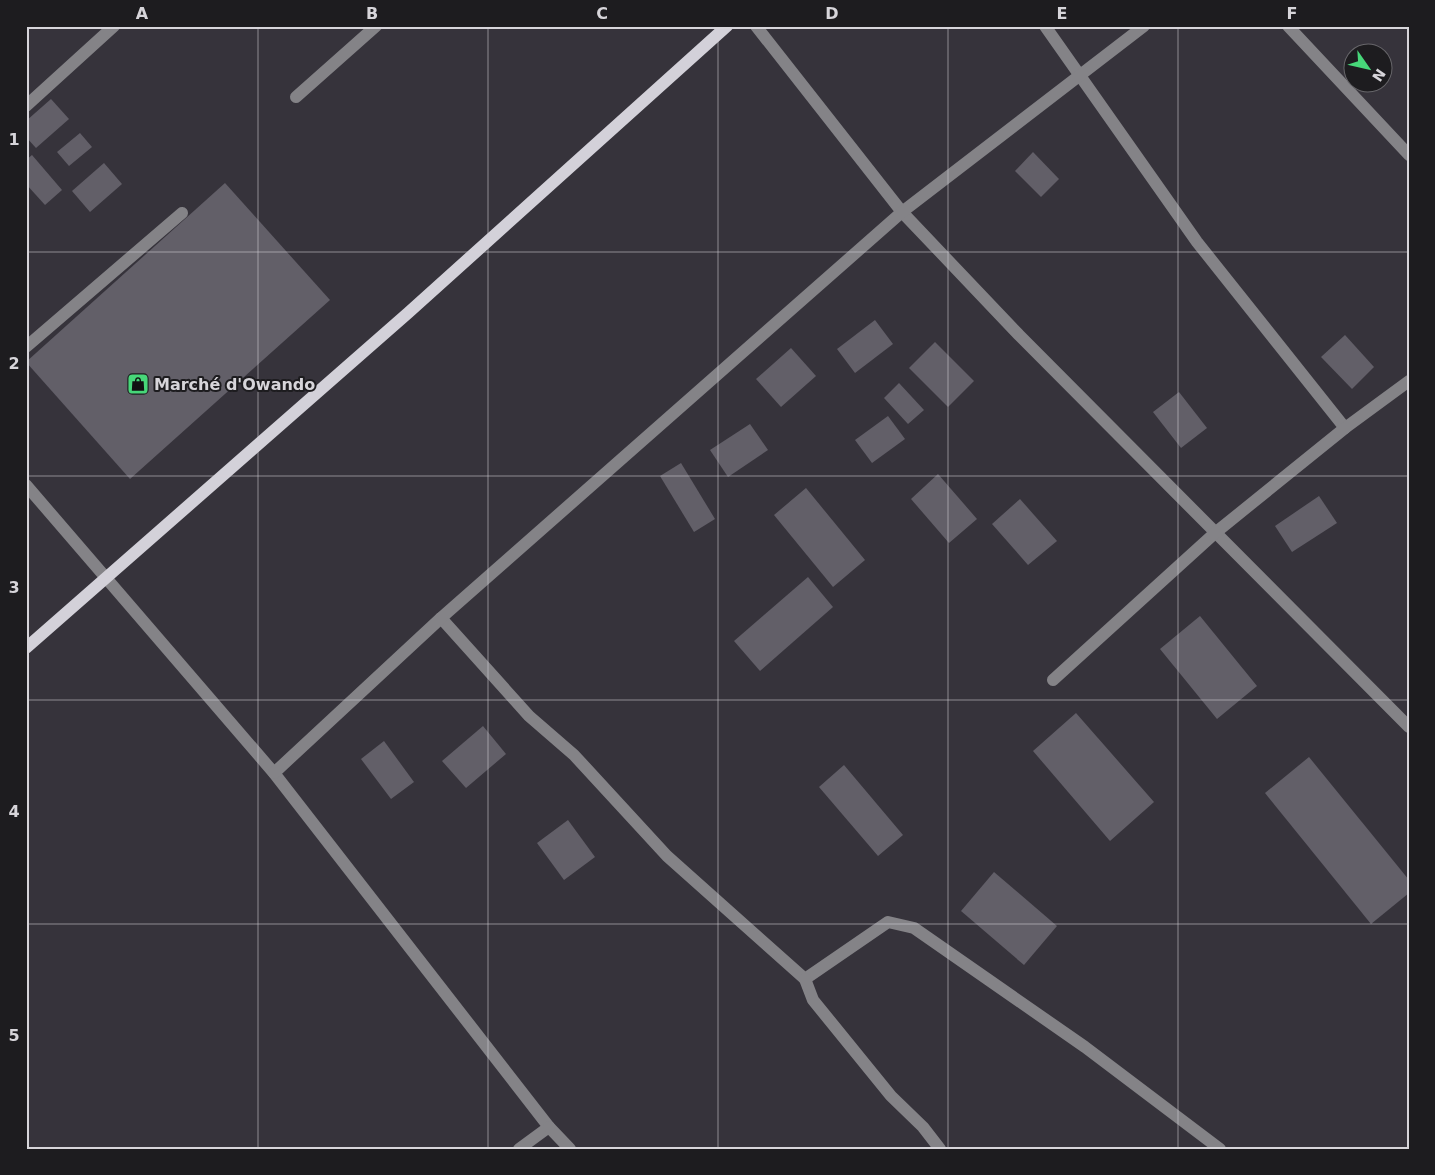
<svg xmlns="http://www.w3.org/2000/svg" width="1435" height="1175" font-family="'DejaVu Sans',sans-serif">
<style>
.building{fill:#625f68}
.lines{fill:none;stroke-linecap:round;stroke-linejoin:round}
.minor{stroke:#848387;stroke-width:12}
.major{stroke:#d3d1d9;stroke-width:12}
.grid{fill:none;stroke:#d7d5da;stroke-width:1;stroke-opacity:0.55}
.labels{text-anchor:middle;stroke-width:4;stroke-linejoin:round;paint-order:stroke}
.poi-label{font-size:16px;font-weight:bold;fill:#d7d5da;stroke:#1d1c1f;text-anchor:start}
.neatline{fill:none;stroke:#d7d5da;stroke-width:2}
.grid-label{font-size:16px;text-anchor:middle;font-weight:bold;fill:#d7d5da}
</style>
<rect width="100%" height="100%" fill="#36333b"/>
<!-- building -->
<g class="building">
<polygon points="51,99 69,119 36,148 26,137 26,121"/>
<polygon points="80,133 92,147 69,166 57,152"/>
<polygon points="1033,152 1059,179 1041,197 1015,171"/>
<polygon points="32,155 62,190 45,205 26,184 26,160"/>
<polygon points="104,163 122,184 90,212 72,191"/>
<polygon points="225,183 330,300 130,479 26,362"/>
<polygon points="875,320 893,344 855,373 837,349"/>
<polygon points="1345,335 1374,367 1352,389 1321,357"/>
<polygon points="935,342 974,381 948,407 909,368"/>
<polygon points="791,348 816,376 781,407 756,379"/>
<polygon points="899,383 924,410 908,424 884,398"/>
<polygon points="1179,392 1207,428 1181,448 1153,412"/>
<polygon points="888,416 905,439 872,463 855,440"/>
<polygon points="750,424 768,450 728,477 710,450"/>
<polygon points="681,463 715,519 694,532 660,476"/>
<polygon points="938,474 977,519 949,543 911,499"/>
<polygon points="806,488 865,560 833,587 774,515"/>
<polygon points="1319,496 1337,523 1292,552 1275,526"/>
<polygon points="1020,499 1057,541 1028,565 992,524"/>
<polygon points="808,577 833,607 760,671 734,641"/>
<polygon points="1200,616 1257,686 1217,719 1160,649"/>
<polygon points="1076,713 1154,802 1110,841 1033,751"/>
<polygon points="483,726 506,754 466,788 442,761"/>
<polygon points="384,741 414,782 391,799 361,759"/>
<polygon points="1309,757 1409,880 1409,893 1371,924 1265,793"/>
<polygon points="844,765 903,835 878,856 819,787"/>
<polygon points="568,820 595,857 564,880 537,843"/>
<polygon points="994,872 1057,926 1024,965 961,911"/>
</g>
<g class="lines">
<!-- minor -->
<g class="minor">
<polyline points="756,26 902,212 1019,335 1409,727"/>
<polyline points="1045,26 1197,242 1345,428"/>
<polyline points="1288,26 1409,155"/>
<polyline points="296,97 376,26"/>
<polyline points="26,106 114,26"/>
<polyline points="26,347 182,213"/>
<polyline points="26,485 274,773 549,1127 519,1149"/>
<polyline points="441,618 529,716 574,755 667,856 805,979 888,922 914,928 1085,1047 1220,1149"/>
<polyline points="1053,680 1215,533 1345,428 1409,381"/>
<polyline points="274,773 441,618 902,212 1144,26"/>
<polyline points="805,979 813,1000 891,1096 923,1127 940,1149"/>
<polyline points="549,1127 570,1149"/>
</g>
<!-- major -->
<polyline class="major" points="26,648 408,313 727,26"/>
</g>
<!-- grid -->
<path class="grid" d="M 258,26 L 258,1149M 488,26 L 488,1149M 718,26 L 718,1149M 948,26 L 948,1149M 1178,26 L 1178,1149M 26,252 L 1409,252M 26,476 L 1409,476M 26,700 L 1409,700M 26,924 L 1409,924"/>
<!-- icons -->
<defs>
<g id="shop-square" transform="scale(1.125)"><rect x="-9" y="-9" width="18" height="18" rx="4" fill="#47d779" stroke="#1d1c1f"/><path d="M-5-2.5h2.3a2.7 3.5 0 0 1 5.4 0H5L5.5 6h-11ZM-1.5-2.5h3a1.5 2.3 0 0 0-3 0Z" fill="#111"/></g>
</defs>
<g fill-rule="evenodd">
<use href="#shop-square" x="138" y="384"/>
</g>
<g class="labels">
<!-- poi labels -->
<g class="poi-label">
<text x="154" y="390">Marché d'Owando</text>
</g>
</g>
<!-- border -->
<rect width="1435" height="1175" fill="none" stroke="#1d1c1f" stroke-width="55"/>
<!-- north arrow -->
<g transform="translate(1368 68) rotate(124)"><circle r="24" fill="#1d1c1f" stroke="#67666a"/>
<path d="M0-4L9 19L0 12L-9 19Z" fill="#47d779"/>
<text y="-8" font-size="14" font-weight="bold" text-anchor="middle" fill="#d7d5da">N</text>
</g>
<rect x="28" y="28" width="1380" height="1120" class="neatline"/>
<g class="grid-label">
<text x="142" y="19">A</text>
<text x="372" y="19">B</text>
<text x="602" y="19">C</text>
<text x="832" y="19">D</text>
<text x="1062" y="19">E</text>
<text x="1292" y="19">F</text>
<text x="14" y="145">1</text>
<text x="14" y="369">2</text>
<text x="14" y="593">3</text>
<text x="14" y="817">4</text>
<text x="14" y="1041">5</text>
</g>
</svg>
